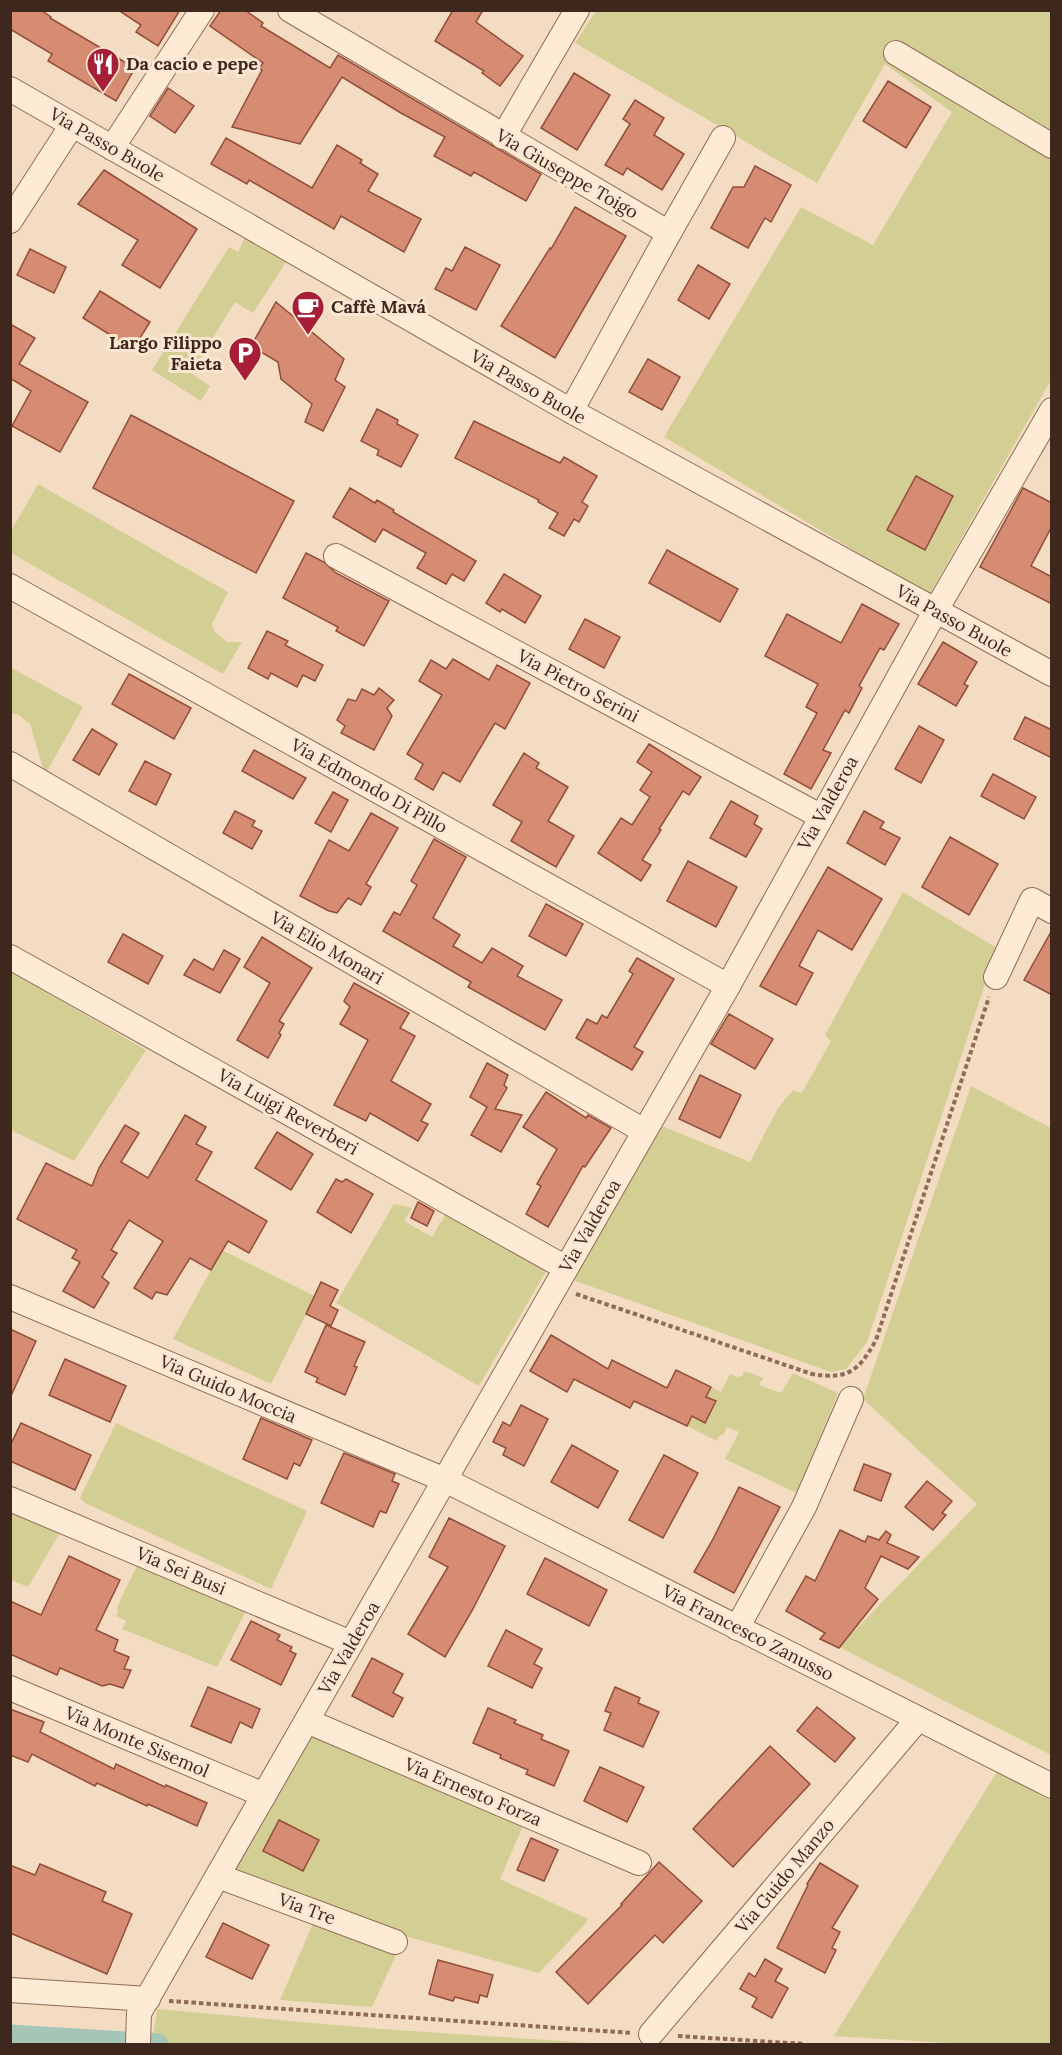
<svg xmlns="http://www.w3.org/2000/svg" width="1062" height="2055" font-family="Lora,serif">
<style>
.green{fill:#d3cf94}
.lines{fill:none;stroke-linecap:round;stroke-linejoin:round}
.canal{stroke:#a5c5b6;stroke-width:21}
.building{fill:#d68b73;stroke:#924d39;stroke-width:1.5}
.minor-casing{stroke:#906b56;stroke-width:26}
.path{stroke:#906b56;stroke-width:4;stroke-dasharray:4.5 3;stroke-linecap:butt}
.minor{stroke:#fdebd6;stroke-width:24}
.labels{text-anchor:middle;stroke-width:6;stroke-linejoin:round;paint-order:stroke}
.poi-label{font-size:18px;font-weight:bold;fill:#3e271c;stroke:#fae7d2;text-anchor:start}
.street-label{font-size:18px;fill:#3e271c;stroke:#fae7d2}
</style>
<rect width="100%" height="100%" fill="#f3dcc2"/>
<!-- green -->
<g class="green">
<polygon points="596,11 1051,11 1051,380 929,595 664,437 801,207 873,245 952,112 885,64 817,183 575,43"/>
<polygon points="245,237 286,262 253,313 235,302 191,373 210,386 201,401 152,370 229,247 238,252"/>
<polygon points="38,484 228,592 212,624 215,632 227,642 242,642 223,674 11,553 11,531"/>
<polygon points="10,667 83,707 45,775 30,724 19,715 11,713"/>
<polygon points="903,892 997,948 867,1342 846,1369 831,1372 573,1280 662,1126 750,1162 778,1108 793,1090 802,1093 831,1041 825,1035"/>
<polygon points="10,971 146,1050 74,1161 11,1130"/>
<polygon points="971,1086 1051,1128 1051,1755 839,1647 977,1504 863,1399"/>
<polygon points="394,1204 412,1208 404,1221 432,1237 448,1210 548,1268 479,1386 336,1303"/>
<polygon points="222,1250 315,1296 271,1384 173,1339"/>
<polygon points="744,1371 764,1378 759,1384 761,1386 781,1393 793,1373 838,1393 797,1493 725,1459 739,1432 727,1427 723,1435 719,1436 717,1441 687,1426 692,1416 705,1423 715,1401 706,1397 711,1387 721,1392 730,1374 737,1377 742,1376"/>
<polygon points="116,1423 307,1511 271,1589 85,1503 80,1498"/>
<polygon points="10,1496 64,1526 28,1587 11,1580"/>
<polygon points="140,1559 251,1601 217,1667 122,1629 126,1621 116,1616 118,1612 117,1607"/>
<polygon points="308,1723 526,1819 500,1879 588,1919 585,1924 539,1973 405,1936 372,2007 280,2000 314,1921 221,1885"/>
<polygon points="1000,1767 1051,1794 1051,2044 964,2044 834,2036"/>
<polygon points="157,2009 381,2029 607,2044 152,2044"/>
</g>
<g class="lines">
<!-- canal -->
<polyline class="canal" points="10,2035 158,2044"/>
</g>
<!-- building -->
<g class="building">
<polygon points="10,10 41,10 51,17 50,18 135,68 116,101 48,61 52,54 10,29"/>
<polygon points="118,10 180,10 158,46 136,32 141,25"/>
<polygon points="221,10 245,10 263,23 261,26 330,68 338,55 541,174 526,201 474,172 471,176 434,156 445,137 401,113 342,77 300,144 232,127 262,70 259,68 263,63 210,26"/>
<polygon points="453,10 483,10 476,22 523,56 500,86 482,73 484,71 435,41"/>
<polygon points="574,73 610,95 577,150 541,128"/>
<polygon points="888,81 931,107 906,148 863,121"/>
<polygon points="168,88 194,106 175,133 150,116"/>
<polygon points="635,100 664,118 654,135 684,154 662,190 627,168 623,175 605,165 630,124 623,119"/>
<polygon points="226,138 312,188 337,145 362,160 360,163 378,174 368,191 421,219 404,252 341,216 334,229 249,180 247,184 211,164"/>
<polygon points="755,166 791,185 771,222 765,218 748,248 711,228 733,187 744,187"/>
<polygon points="104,170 197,229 160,288 122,265 138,240 78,204"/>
<polygon points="575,207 626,236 555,358 501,326 550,248 551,249"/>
<polygon points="465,247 500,265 476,310 435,289 446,268 452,271"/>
<polygon points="30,249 66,267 54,293 17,275"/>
<polygon points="698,265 730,284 709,319 678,300"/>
<polygon points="100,291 150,322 133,349 83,318"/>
<polygon points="276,302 344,359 335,380 345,387 323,431 305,422 312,404 281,379 278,362 251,346"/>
<polygon points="10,324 35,338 19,364 88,402 60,452 12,426 31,391 10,378"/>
<polygon points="648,359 680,377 662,410 629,392"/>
<polygon points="377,409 398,420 397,424 418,435 401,467 377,455 379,450 361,441"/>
<polygon points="131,415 294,501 256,573 93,488"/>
<polygon points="474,421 560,463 564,457 597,476 582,502 588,506 579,522 574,519 564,536 549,528 558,513 538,502 539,500 455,458"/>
<polygon points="916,476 953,496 925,550 887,530"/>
<polygon points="350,488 375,503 377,500 394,510 393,512 476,561 464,581 452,574 446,584 417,568 426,553 383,529 375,542 333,517"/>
<polygon points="1023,488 1052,503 1052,526 1031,566 1052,577 1052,604 980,567"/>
<polygon points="667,550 738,589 720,622 649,583"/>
<polygon points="306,553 324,562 336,573 389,601 364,646 336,631 338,627 283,598"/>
<polygon points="504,574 541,596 525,623 502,609 500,612 486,603"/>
<polygon points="862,604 899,624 884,650 880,648 859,686 862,688 849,713 845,710 823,750 831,753 811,789 784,774 817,713 806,707 818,684 765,656 787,614 841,643"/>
<polygon points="585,619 620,637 604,668 569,649"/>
<polygon points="267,631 288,641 285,645 323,665 315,681 303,675 297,687 271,673 268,679 248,668"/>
<polygon points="943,642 977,662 964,684 968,686 956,706 918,684"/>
<polygon points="453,659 489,680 497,665 530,683 505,729 495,723 460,782 443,772 433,790 415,779 423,764 407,754 442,695 419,681 431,660 446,669"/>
<polygon points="129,674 191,708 174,739 112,704"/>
<polygon points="379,688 394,700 387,708 392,716 374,750 341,733 345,726 337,720 348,699 356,701 362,689 374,695"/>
<polygon points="1025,717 1052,730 1052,758 1014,739"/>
<polygon points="919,726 944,740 921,783 895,769"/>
<polygon points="92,729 117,744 99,775 73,760"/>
<polygon points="649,744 701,777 689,795 683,791 659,829 661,830 642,860 651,865 641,881 598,853 621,818 632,825 650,797 640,790 652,772 637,762"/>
<polygon points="254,750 306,778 293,799 242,771"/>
<polygon points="524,753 539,763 536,768 568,787 548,821 574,836 556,867 511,841 522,822 493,805"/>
<polygon points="145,761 171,774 156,805 129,791"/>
<polygon points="993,774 1036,797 1024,819 981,796"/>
<polygon points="333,792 348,800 331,832 315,823"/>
<polygon points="731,801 758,816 754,824 762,829 746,857 710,838"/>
<polygon points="235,811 255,821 252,826 262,831 252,849 223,833"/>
<polygon points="864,811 884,822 880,828 900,838 885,865 847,843"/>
<polygon points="371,813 398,828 366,884 371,887 361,905 348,898 337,913 329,911 300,896 329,840 349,851"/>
<polygon points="950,837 998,864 969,915 922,887"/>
<polygon points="434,839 466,857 433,918 460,935 453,946 482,963 492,948 523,966 517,976 562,1000 545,1030 468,987 471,982 383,931 394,912 400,915 417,885 411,881"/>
<polygon points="688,861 737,887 716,927 667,901"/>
<polygon points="828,867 882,899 852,950 818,930 799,966 813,973 796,1005 760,986"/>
<polygon points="546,904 583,924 566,956 529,936"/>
<polygon points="1052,930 1052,995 1024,980"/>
<polygon points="123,934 163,956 148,984 108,962"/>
<polygon points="262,937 312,968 279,1021 284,1024 279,1033 281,1035 268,1058 237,1040 270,983 244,967"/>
<polygon points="224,950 240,959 220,993 184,975 194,959 213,970"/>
<polygon points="637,958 674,979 634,1047 643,1052 632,1070 576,1038 587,1019 597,1024 602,1015 607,1018 633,974 629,971"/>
<polygon points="354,983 409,1013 400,1028 415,1036 391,1081 431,1104 421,1121 428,1124 418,1141 370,1113 366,1121 334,1105 368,1040 340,1024 350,1007 344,1001"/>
<polygon points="729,1014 773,1039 755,1069 711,1044"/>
<polygon points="487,1063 508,1075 504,1085 507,1088 495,1109 522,1115 501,1152 471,1135 487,1107 470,1097"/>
<polygon points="700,1075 741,1095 720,1138 679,1119"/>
<polygon points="546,1092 586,1118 588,1115 611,1128 585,1167 583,1166 548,1227 526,1214 541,1186 537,1184 557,1149 523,1127"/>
<polygon points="185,1115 206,1127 196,1144 212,1152 196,1180 267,1221 249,1253 228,1241 211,1270 190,1258 167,1295 156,1292 152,1299 134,1288 163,1241 129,1220 111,1250 117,1253 102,1277 109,1283 94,1308 63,1291 80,1262 72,1258 77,1250 17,1219 46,1163 92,1186 99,1168 125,1125 139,1133 121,1162 148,1178"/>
<polygon points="277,1132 313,1154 291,1190 255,1168"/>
<polygon points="336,1179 342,1182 346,1179 373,1194 351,1233 317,1212"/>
<polygon points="418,1202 434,1211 427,1226 411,1218"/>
<polygon points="321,1282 338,1290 330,1306 338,1310 331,1326 306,1314"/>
<polygon points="326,1325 365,1342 354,1366 357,1367 345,1395 316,1382 318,1378 305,1372"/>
<polygon points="10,1329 36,1341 10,1398"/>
<polygon points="551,1335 608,1369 612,1360 667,1388 676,1370 711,1387 706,1397 716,1401 705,1423 692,1416 687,1426 634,1401 630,1408 574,1379 567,1392 530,1371"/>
<polygon points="65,1359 126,1386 110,1422 49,1395"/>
<polygon points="521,1405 548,1419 524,1466 503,1455 506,1448 493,1442 503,1422 510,1426"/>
<polygon points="261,1418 312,1440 300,1466 294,1463 287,1479 243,1459"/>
<polygon points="21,1423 91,1455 75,1490 10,1461 10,1446"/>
<polygon points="572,1445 618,1471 598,1508 551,1482"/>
<polygon points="344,1453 395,1474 392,1481 399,1484 386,1513 380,1511 373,1527 321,1503"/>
<polygon points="664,1455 698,1473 663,1538 629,1520"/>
<polygon points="864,1464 891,1474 881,1501 854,1490"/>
<polygon points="927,1481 952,1501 942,1513 946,1515 933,1530 905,1507"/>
<polygon points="739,1487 780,1507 734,1593 694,1572 712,1541"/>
<polygon points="449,1518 505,1546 473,1609 445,1657 408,1634 448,1567 429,1557"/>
<polygon points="840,1530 865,1542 868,1536 879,1540 886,1531 891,1535 887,1543 919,1557 908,1569 881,1556 865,1588 878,1599 839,1648 820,1639 825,1633 786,1611 806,1576 815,1581"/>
<polygon points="69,1556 120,1580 96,1630 118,1640 114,1651 129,1657 124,1669 131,1670 123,1688 110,1684 102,1686 60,1668 57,1675 10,1654 10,1601 41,1615"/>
<polygon points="545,1558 607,1590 589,1626 527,1594"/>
<polygon points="251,1621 280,1635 277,1640 292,1647 290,1651 296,1654 281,1685 231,1660"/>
<polygon points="506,1630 542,1649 534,1664 542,1668 532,1688 488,1666"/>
<polygon points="372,1658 403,1674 393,1693 403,1698 393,1717 352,1696"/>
<polygon points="208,1687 260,1709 252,1728 240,1722 231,1743 191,1726"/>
<polygon points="615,1687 640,1698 638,1703 659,1712 643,1747 604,1730 611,1713 605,1711"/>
<polygon points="817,1707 855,1738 835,1762 797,1731"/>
<polygon points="488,1708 516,1720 514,1723 543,1735 541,1739 569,1751 554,1786 526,1774 528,1770 500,1758 501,1755 473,1743"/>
<polygon points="10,1709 44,1722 40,1732 114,1769 116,1764 165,1787 166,1785 207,1803 197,1826 148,1804 147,1806 97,1783 95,1786 32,1754 28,1762 10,1755"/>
<polygon points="770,1746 810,1784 733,1867 693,1829"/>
<polygon points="600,1767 644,1787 627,1822 584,1801"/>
<polygon points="279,1820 319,1840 303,1871 263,1851"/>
<polygon points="531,1838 558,1850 544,1881 517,1870"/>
<polygon points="659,1862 702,1901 663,1943 655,1935 588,2004 556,1972 622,1905 621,1904"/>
<polygon points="820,1863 858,1886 832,1928 840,1932 832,1948 836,1950 825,1973 777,1948 808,1885 807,1884"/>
<polygon points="40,1864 106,1892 102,1901 132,1914 107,1974 10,1933 10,1865 35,1875"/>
<polygon points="223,1923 269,1945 252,1979 206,1957"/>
<polygon points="765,1959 782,1969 775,1981 788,1988 772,2018 752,2007 757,1998 740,1989 749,1973 755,1977"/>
<polygon points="438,1960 493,1975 487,1997 480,1995 478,2003 455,1997 453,2001 429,1994"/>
</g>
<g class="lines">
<!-- minor casing -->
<g class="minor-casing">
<g id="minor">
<polyline points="290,10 669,233 571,411"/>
<polyline points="896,53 1052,146"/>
<polyline points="10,89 571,411 1052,674"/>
<polyline points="503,137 577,10"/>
<polyline points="112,148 202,10"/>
<polyline points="10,221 72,125"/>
<polyline points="669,233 723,138"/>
<polyline points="336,556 820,816"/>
<polyline points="10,586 728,986"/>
<polyline points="10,764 644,1131"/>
<polyline points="10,957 566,1268"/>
<polyline points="996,977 1032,900 1052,911"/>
<polyline points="10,1297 445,1480 1052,1786"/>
<polyline points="10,1499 351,1643"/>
<polyline points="737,1628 804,1507 851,1399"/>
<polyline points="10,1688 264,1795"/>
<polyline points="307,1721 639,1863"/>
<polyline points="218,1876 395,1942"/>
<polyline points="10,1990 148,1999"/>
<polyline points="651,2034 918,1719"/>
<polyline points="138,2044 139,2013 728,986 936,610 1052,410"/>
</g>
</g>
<!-- path -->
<g class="path">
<path d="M 576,1294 L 812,1374 C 848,1380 859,1371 876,1340 L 989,997"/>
<polyline points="169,2001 632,2033"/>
<polyline points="678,2036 805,2044"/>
</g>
<!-- minor -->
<use href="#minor" class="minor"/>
</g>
<!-- icons -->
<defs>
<g id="restaurant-pin" transform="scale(1.725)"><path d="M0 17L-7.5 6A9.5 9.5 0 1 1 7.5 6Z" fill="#a61f37" stroke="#fae7d2"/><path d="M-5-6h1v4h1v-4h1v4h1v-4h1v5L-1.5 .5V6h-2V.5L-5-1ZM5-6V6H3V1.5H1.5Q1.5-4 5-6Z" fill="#fff"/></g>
<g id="cafe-pin" transform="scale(1.725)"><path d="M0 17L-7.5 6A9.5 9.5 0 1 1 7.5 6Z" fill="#a61f37" stroke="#fae7d2"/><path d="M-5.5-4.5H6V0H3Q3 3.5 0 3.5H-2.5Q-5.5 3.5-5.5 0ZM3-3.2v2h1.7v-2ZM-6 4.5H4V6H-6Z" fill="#fff"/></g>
<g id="parking-pin" transform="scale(1.725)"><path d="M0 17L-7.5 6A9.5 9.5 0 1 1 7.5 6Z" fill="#a61f37" stroke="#fae7d2"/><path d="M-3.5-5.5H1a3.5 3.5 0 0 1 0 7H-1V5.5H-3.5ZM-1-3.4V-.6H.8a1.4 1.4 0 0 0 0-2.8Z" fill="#fff"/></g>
</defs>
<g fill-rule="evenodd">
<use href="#restaurant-pin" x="103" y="64"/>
<use href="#cafe-pin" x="308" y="307"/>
<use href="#parking-pin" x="245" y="353"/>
</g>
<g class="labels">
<!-- poi labels -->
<g class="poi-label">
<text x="126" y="70">Da cacio e pepe</text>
<text x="331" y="313">Caffè Mavá</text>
<text x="222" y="349" text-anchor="end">Largo Filippo<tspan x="222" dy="21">Faieta</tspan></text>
</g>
<!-- street labels -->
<g class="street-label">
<text transform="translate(107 145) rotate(30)" y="6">Via Passo Buole</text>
<text transform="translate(567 174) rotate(30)" y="6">Via Giuseppe Toigo</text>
<text transform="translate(528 387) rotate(30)" y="6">Via Passo Buole</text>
<text transform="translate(954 621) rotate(29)" y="6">Via Passo Buole</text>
<text transform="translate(578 686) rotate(28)" y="6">Via Pietro Serini</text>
<text transform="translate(369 786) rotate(29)" y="6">Via Edmondo Di Pillo</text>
<text transform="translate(828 803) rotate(-61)" y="6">Via Valderoa</text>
<text transform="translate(327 948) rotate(30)" y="6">Via Elio Monari</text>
<text transform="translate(288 1112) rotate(29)" y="6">Via Luigi Reverberi</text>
<text transform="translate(590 1226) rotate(-60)" y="6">Via Valderoa</text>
<text transform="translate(228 1389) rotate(23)" y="6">Via Guido Moccia</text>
<text transform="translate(181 1571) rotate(23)" y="6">Via Sei Busi</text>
<text transform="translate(748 1633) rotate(27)" y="6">Via Francesco Zanusso</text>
<text transform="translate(349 1648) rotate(-60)" y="6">Via Valderoa</text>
<text transform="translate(137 1742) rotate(23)" y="6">Via Monte Sisemol</text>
<text transform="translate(473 1792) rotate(23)" y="6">Via Ernesto Forza</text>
<text transform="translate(785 1876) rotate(-50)" y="6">Via Guido Manzo</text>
<text transform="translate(307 1909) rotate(20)" y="6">Via Tre</text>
</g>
</g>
<!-- border -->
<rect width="1062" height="2055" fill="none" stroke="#3e271c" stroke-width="24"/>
</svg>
